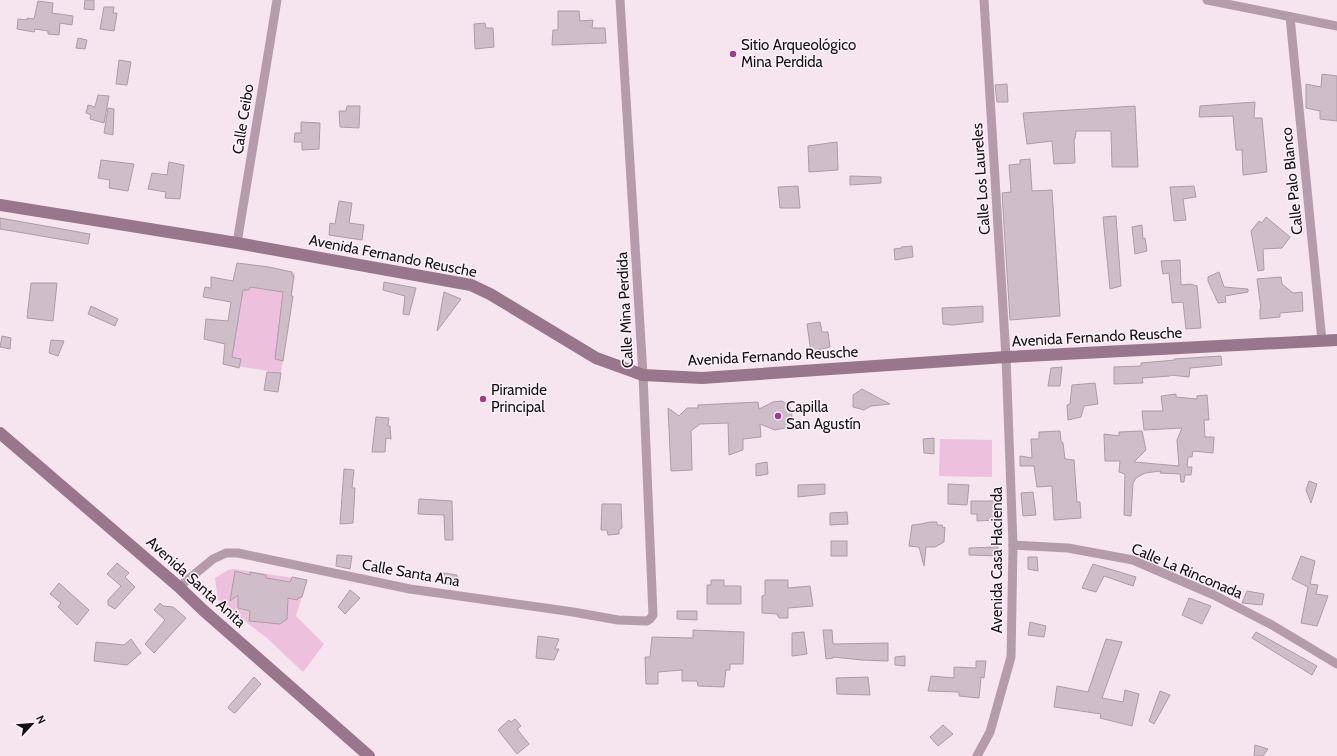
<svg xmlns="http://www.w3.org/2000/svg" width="1337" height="756" font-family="Cabin,sans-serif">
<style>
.green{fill:#edc0dd}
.building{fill:#cfbec9;stroke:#ad9ca6}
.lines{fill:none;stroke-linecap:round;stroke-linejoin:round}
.street{stroke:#b49cab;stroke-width:9}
.secondary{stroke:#98778c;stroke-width:12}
.poi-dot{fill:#ab358c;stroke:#fef4fa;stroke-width:1.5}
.labels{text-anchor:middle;stroke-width:3;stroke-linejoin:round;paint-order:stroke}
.poi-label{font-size:15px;fill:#161014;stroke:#fef4fa;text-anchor:start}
.street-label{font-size:15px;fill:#161014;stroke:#fef4fa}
</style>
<rect width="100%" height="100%" fill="#f6e4ef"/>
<!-- green -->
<g class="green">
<polygon points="237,263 295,273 281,373 223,364"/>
<polygon points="940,439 992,440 992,477 939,476"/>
<polygon points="234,569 307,580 296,616 324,644 303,672 268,639 218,600 215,578 228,570"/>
</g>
<!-- building -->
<g class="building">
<polygon points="85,0 94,0 94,10 84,9"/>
<polygon points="38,1 53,3 52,13 73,16 72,25 60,23 59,35 48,34 48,31 35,29 34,32 17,29 18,19 27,20 27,18 34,19"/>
<polygon points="104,7 114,7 113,13 117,13 114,31 100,29"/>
<polygon points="558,11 579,11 580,21 593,20 592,28 605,28 606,43 552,45 553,30 558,30"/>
<polygon points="485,23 486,28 493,28 494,47 475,49 474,24"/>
<polygon points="78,38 87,40 85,49 76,48"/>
<polygon points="119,60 131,62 127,85 116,84"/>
<polygon points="1322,74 1337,76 1337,121 1320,119 1320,111 1306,108 1306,84 1321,87"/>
<polygon points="1007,84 1008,102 997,102 995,85"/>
<polygon points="98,95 109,96 104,123 90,119 91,115 86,113 88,105 95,107"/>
<polygon points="1255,102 1254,118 1262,118 1267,172 1243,175 1242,150 1236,150 1233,116 1199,117 1200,106"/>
<polygon points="347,106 360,106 359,128 340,127 339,111 346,111"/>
<polygon points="1135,106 1138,167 1112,167 1111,131 1076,131 1075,139 1074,139 1075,163 1054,164 1052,141 1027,144 1023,113"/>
<polygon points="108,108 114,109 113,135 104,133"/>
<polygon points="301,122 320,123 319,149 302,150 302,142 294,142 295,133 301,133"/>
<polygon points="837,142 838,170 809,172 808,146"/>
<polygon points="1030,159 1032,191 1052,190 1060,316 1010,320 1002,193 1011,192 1009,165 1020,164 1020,160"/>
<polygon points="101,160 134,164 128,191 109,188 110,180 98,178"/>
<polygon points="169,162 184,165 180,199 165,198 166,192 148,189 152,173 167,175"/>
<polygon points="850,176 881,177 881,183 850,185"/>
<polygon points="798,186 800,208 780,208 778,187"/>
<polygon points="1194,186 1196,197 1183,199 1186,220 1174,221 1170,187"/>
<polygon points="339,201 352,203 349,223 364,225 362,240 329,235 330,223 335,224"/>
<polygon points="1116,216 1121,286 1110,289 1103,217"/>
<polygon points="1266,217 1290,237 1282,248 1263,249 1264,270 1258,271 1251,231 1259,221 1262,223"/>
<polygon points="0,218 90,234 88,244 0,229"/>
<polygon points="1142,225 1143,239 1145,238 1147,251 1135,254 1132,227"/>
<polygon points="912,246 913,257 895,260 894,249 902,248 901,247"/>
<polygon points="1180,260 1181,285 1190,284 1197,286 1201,328 1186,329 1183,302 1172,303 1169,273 1163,274 1161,261"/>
<polygon points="237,263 269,267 292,272 292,276 294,276 291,296 293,296 283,361 275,359 283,292 250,287 249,290 243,290 232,357 241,359 239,368 223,364 225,344 204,339 206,319 228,321 231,302 203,297 205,287 211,288 211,277 233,281"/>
<polygon points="1219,272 1224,287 1248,289 1248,292 1225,296 1226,302 1218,303 1208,281 1208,277"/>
<polygon points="1281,277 1282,284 1293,293 1302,292 1303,311 1280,313 1280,317 1260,319 1260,309 1261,309 1257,279"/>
<polygon points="384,282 416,288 409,315 403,314 405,296 383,290"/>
<polygon points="31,283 57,283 53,321 27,318"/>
<polygon points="444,292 461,299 437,331"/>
<polygon points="91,306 118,319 115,326 88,314"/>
<polygon points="983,306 983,322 952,325 943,324 942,308"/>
<polygon points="820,322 822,332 828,332 830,347 811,352 807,324"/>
<polygon points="2,336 11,338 10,349 0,347"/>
<polygon points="51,340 64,341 58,356 49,353"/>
<polygon points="1221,356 1222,365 1190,368 1189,377 1170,375 1170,376 1142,378 1143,383 1114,384 1114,367 1141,366 1141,363 1175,360 1174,359"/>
<polygon points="1062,367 1060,386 1048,386 1051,368"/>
<polygon points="267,372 281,373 278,392 264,390"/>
<polygon points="1095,383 1098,404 1084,406 1081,417 1068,420 1067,405 1070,404 1072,385"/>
<polygon points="862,389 890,404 871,406 864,410 853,407 853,395"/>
<polygon points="1176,394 1176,397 1197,399 1197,396 1207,395 1209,420 1204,420 1205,437 1214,437 1213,453 1193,451 1192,457 1188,457 1187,467 1192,467 1191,475 1185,475 1184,482 1181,482 1180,474 1160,473 1161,471 1145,473 1136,478 1133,483 1131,516 1124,515 1125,474 1119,472 1120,461 1105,461 1104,434 1119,436 1119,432 1142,431 1146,450 1134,462 1179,466 1177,440 1182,428 1144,430 1142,411 1163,411 1161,396"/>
<polygon points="782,401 790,407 792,416 789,425 785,428 775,430 760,424 761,437 743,439 743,450 729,455 728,423 700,424 691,431 692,470 671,471 668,408 679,416 687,408 698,408 698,405 758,402 759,409 773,402"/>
<polygon points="376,417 389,418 388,426 390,426 391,439 386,438 385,452 372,452"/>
<polygon points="1060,431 1061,441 1063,443 1065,459 1074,460 1077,502 1080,502 1081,518 1054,520 1052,486 1037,487 1034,466 1020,466 1020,456 1032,458 1031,439 1039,439 1039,432"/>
<polygon points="934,438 934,454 924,453 923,439"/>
<polygon points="767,462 768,474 756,476 756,464"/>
<polygon points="344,469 354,470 352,488 355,488 353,523 340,524"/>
<polygon points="1309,481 1317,484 1311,503 1306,490"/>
<polygon points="825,484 825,494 798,497 798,485"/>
<polygon points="948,484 969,485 967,505 948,504"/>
<polygon points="1033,492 1036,515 1023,516 1021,493"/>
<polygon points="419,499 452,501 453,540 445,540 444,515 418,514"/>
<polygon points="971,501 996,501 995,520 977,521 977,514 971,514"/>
<polygon points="602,504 621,504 622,528 619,530 619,534 608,535 607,530 601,530"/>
<polygon points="847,512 848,524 830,525 830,513"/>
<polygon points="930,522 937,522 937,525 942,525 943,528 945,527 944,542 935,547 926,547 924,566 919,547 909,546 912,525 921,524"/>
<rect x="831" y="541" width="16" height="15"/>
<polygon points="998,547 998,556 969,555 969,548"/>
<polygon points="337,555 352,556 350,569 336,566"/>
<polygon points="1301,556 1315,561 1310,584 1318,585 1316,594 1328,596 1317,626 1301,623 1308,587 1292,579"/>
<polygon points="1028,557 1037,557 1038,571 1028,569"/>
<polygon points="117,563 129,573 125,577 135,587 115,609 108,605 108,600 121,586 107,574"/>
<polygon points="1093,564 1136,577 1133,586 1104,576 1096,592 1082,588"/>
<polygon points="235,571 250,575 250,572 266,575 266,578 290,582 292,577 307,580 302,597 298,598 297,600 288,598 287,619 280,624 249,621 250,611 238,608 238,595 230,601"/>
<polygon points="444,573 457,575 458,586 446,584"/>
<polygon points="711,580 724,580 724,586 741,586 741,604 707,604 707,585 711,585"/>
<polygon points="765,580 788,580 788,588 810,586 813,606 788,608 788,618 779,618 777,614 762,613 762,596 765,595"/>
<polygon points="59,583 89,610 77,625 58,607 61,603 50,594"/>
<polygon points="350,590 360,598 345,614 338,607"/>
<polygon points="1247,591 1264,594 1262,605 1242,603"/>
<polygon points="1189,598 1211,606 1202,624 1182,615"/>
<polygon points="160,603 163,606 173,607 186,618 154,653 145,644 165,620 154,610"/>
<polygon points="677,611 697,611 697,620 677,619"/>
<polygon points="1030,622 1046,626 1044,637 1028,635"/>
<polygon points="693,630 744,632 743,664 730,664 730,670 726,670 724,687 698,686 697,681 682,681 682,670 658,672 658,684 646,684 645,657 650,657 652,637 693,638"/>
<polygon points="823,630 832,630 833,644 888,643 888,661 862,660 833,657 833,658 826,659"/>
<polygon points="804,632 807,654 792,656 792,633"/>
<polygon points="1256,632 1317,666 1312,675 1252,638"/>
<polygon points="538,636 559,639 555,649 559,649 554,660 536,658"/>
<polygon points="131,639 141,653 127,665 94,661 96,642 124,645"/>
<polygon points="1106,639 1122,642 1102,698 1123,702 1125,690 1139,694 1132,726 1100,718 1101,714 1054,707 1057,686 1088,692"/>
<polygon points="905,656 905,666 895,665 895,657"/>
<polygon points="976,661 986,661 984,678 981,677 979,698 959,696 959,692 928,691 931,676 954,678 954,667 976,668"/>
<polygon points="254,677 261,684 236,712 234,713 228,708 229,706"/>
<polygon points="868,677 870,695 837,694 836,678"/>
<polygon points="1160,691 1170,695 1154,724 1149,721"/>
<polygon points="515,719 521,726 517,729 529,744 517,754 498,730 509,720 511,722"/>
<polygon points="943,725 953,734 938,746 930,737"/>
<polygon points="1255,745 1268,749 1263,756 1254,756"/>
</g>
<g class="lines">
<!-- street -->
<g class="street">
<polyline points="1207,0 1337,26"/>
<polyline points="1290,17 1322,341"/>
<polyline points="237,243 277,0"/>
<polyline points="1013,545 1068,548 1133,560 1214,595 1272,625 1337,664"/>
<polyline points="179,587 213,559 226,553 238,553 410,589 573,612 618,620 647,621 650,619 653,615 643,375 620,0"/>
<polyline points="977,756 990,732 1011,657 1013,545 1006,357 984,0"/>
</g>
<!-- secondary -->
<g class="secondary">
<polyline points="0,205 237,243 471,285 490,294 596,358 643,375 702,378 1006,357 1337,340"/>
<polyline points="0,433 179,587 203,610 369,756"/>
</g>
</g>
<!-- markers -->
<g class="poi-dot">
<circle cx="733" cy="54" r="4"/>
<circle cx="483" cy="399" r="4"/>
<circle cx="778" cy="416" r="4"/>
</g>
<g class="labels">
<!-- poi labels -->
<g class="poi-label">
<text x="741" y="50">Sitio Arqueológico<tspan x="741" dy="17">Mina Perdida</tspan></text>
<text x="491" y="395">Piramide<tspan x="491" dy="17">Principal</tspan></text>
<text x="786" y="412">Capilla<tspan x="786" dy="17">San Agustín</tspan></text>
</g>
<!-- street labels -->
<g class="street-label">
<text transform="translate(243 119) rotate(-81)" y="5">Calle Ceibo</text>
<text transform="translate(981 179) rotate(-94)" y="5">Calle Los Laureles</text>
<text transform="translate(1292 181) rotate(-96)" y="5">Calle Palo Blanco</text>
<text transform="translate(393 256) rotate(11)" y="5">Avenida Fernando Reusche</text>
<text transform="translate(625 310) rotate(-93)" y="5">Calle Mina Perdida</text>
<text transform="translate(1097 337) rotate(-3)" y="5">Avenida Fernando Reusche</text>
<text transform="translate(773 356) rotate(-3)" y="5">Avenida Fernando Reusche</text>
<text transform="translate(997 560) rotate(-90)" y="5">Avenida Casa Hacienda</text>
<text transform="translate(1187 571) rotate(23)" y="5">Calle La Rinconada</text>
<text transform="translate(411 573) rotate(10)" y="5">Calle Santa Ana</text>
<text transform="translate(196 582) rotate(42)" y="5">Avenida Santa Anita</text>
</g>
</g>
<!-- north arrow -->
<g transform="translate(32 724) rotate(64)" stroke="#fef4fa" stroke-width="3" paint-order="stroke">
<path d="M0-3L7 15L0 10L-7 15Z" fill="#161014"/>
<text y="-6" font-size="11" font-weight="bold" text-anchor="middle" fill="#161014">N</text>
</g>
</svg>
